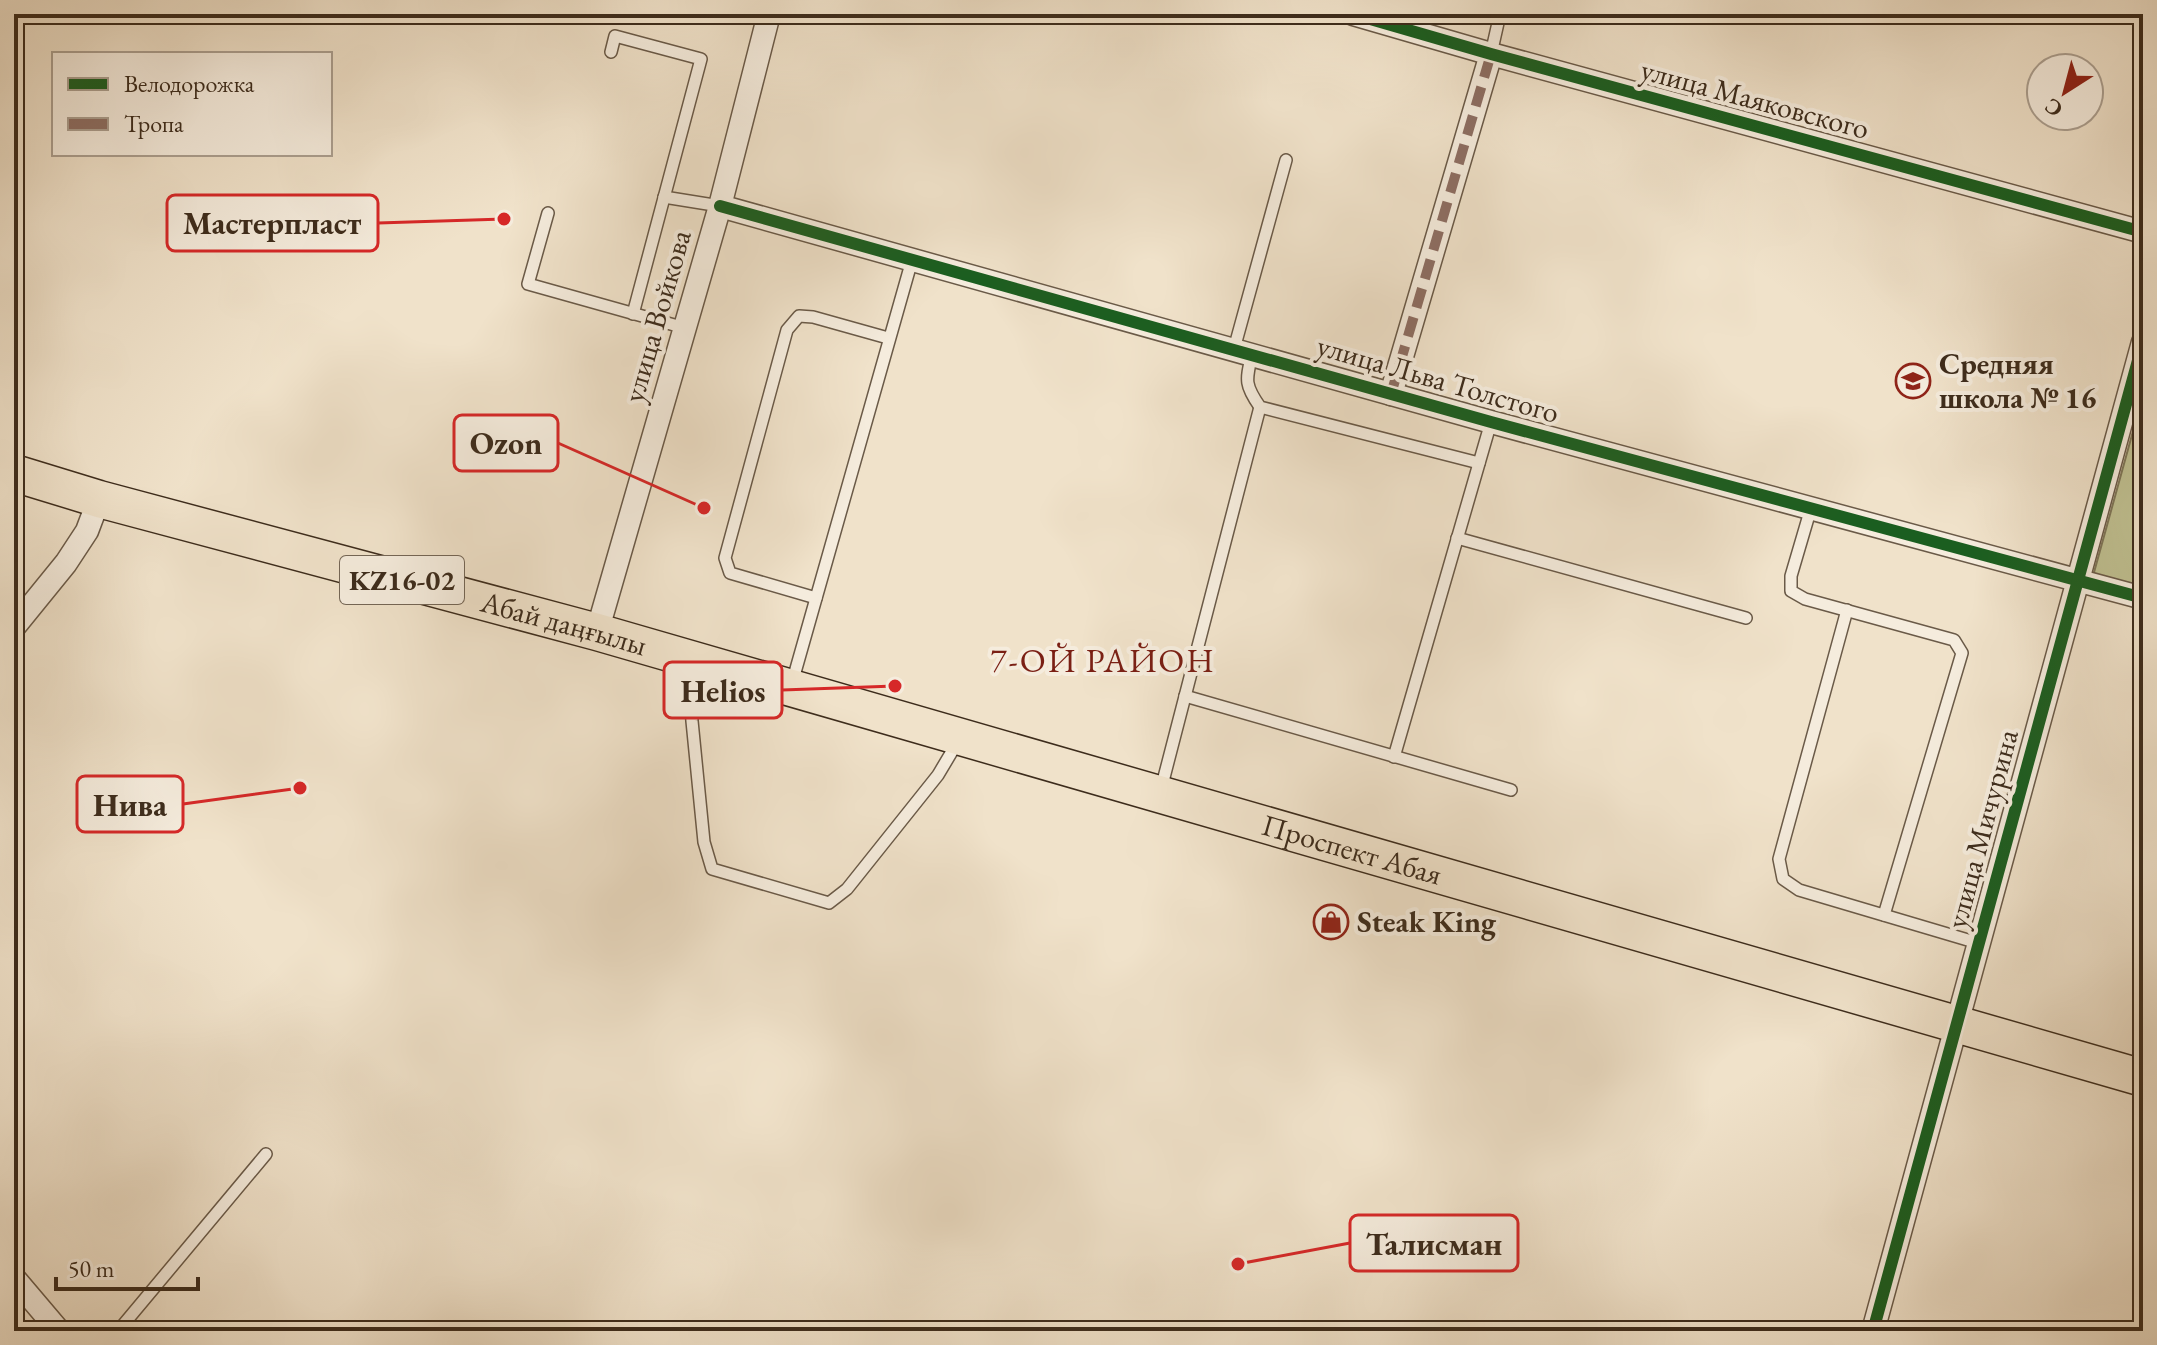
<svg xmlns="http://www.w3.org/2000/svg" width="2157" height="1345" font-family="'EB Garamond',serif">
<style>
.green{fill:#c0c192;stroke:#7e7657;stroke-width:2}
.lines{fill:none;stroke-linecap:round;stroke-linejoin:round}
.lane-casing{stroke:#6a5a48;stroke-width:14}
.street-casing{stroke:#6a5a48;stroke-width:25}
.primary-casing{stroke:#3d2c1c;stroke-width:39}
.lane{stroke:#f5ecdd;stroke-width:11}
.street{stroke:#f5ecdd;stroke-width:22}
.primary{stroke:#f0e2ca;stroke-width:36}
.quiet{stroke:#8d6e63;stroke-width:10;stroke-dasharray:20 10;stroke-linecap:butt}
.cycleway-casing{stroke:#f5ecdd;stroke-width:17}
.cycleway{stroke:#1b5e20;stroke-width:12}
.labels{text-anchor:middle;stroke-width:8;stroke-linejoin:round;paint-order:stroke}
.shield{fill:#f5ecdd;stroke:#746656;stroke-width:2}
.shield-label{font-size:28px;font-weight:bold;fill:#3d2c1c}
.street-label{font-size:30px;fill:#3d2c1c;stroke:#f5ecdd}
.poi-label{font-size:30px;font-weight:bold;fill:#3d2c1c;stroke:#f5ecdd;text-anchor:start}
.quarter-label{font-size:34px;letter-spacing:2px;fill:#7a1f14;stroke:#f5ecdd}
.leader{fill:none;stroke:#d62828;stroke-width:3}
.callout-dot{fill:#d62828;stroke:#f5ecdd;stroke-width:3}
.callout{fill:#f5ecdd;stroke:#d62828;stroke-width:3}
.callout-label{font-size:32px;text-anchor:middle;font-weight:bold;fill:#3d2c1c}
</style>
<rect width="100%" height="100%" fill="#f0e2ca"/>
<filter id="stains"><feTurbulence type="fractalNoise" baseFrequency=".0025" numOctaves="4"/><feColorMatrix values="0 0 0 0 .2 0 0 0 0 .09 0 0 0 0 .02 0 0 0 .5 -.17"/></filter>
<radialGradient id="worn" r=".72"><stop offset=".6" stop-color="#630" stop-opacity="0"/><stop offset="1" stop-color="#630" stop-opacity=".3"/></radialGradient>
<!-- green -->
<polygon class="green" points="2143,395 2143,590 2093,576"/>
<g class="lines">
<!-- lane casing -->
<g class="lane-casing">
<g id="lane">
<polyline points="611,52 615,36 701,59 633,314"/>
<polyline points="1491,54 1500,14"/>
<polyline points="664,197 720,206"/>
<polyline points="548,213 528,284 685,328"/>
<polyline points="1234,349 1286,160"/>
<path d="M 1252,354 C 1246,380 1244,384 1260,407 L 1479,463"/>
<polyline points="1811,508 1791,576 1791,591 1805,599 1954,640 1962,653 1884,915"/>
<polyline points="1457,538 1746,618"/>
<polyline points="816,598 730,573 725,558 787,330 799,316 813,317 888,338"/>
<polyline points="1847,610 1779,859 1783,879 1799,890 1978,943"/>
<polyline points="693,664 691,707 692,721 704,842 712,869 829,903 847,889 938,775 957,743"/>
<polyline points="792,683 912,260"/>
<polyline points="1185,696 1511,790"/>
<polyline points="1394,757 1491,422"/>
<polyline points="1161,789 1260,407"/>
<polyline points="118,1331 266,1154"/>
</g>
</g>
<!-- street casing -->
<g class="street-casing">
<g id="street">
<polyline points="1353,14 1491,54 2143,232"/>
<polyline points="720,206 1491,422 2143,598"/>
<polyline points="1391,394 1491,54"/>
<polyline points="14,627 66,563 87,531 99,499"/>
<polyline points="597,632 720,206 769,14"/>
<polyline points="14,1278 59,1331"/>
<polyline points="1873,1331 2143,342"/>
</g>
</g>
<!-- primary casing -->
<g class="primary-casing">
<g id="primary">
<path id="s1" d="M 14,473 L 99,499 L 597,632 L 2143,1078"/>
</g>
</g>
<!-- lane -->
<use href="#lane" class="lane"/>
<!-- street -->
<use href="#street" class="street"/>
<!-- primary -->
<use href="#primary" class="primary"/>
<!-- quiet -->
<polyline class="quiet" points="1391,394 1491,54"/>
<!-- cycleway casing -->
<g class="cycleway-casing">
<g id="cycleway">
<polyline points="1353,14 1491,54 2143,232"/>
<polyline points="720,206 1491,422 2143,598"/>
<polyline points="1873,1331 2143,342"/>
</g>
</g>
<!-- cycleway -->
<use href="#cycleway" class="cycleway"/>
</g>
<!-- icons -->
<defs>
<g id="school-ring" transform="scale(1.8)"><circle r="9.5" fill="#f5ecdd" stroke="#8f2418" stroke-width="1.5"/><path d="M0-5L7-2L0 1L-7-2ZM-4 1L0 2.5L4 1V4Q0 6-4 4Z" fill="#8f2418"/></g>
<g id="shop-ring" transform="scale(1.8)"><circle r="9.5" fill="#f5ecdd" stroke="#8f2418" stroke-width="1.5"/><path d="M-5-2.5h2.3a2.7 3.5 0 0 1 5.4 0H5L5.5 6h-11ZM-1.5-2.5h3a1.5 2.3 0 0 0-3 0Z" fill="#8f2418"/></g>
</defs>
<g fill-rule="evenodd">
<use href="#school-ring" x="1913" y="381"/>
<use href="#shop-ring" x="1331" y="922"/>
</g>
<g class="labels">
<!-- shield labels -->
<rect class="shield" x="340" y="556" width="124" height="48" rx="6"/>
<g class="shield-label">
<text x="402" y="590">KZ16-02</text>
</g>
<!-- street labels -->
<g class="street-label">
<text transform="translate(1755 99) rotate(15)" y="10">улица Маяковского</text>
<text transform="translate(657 316) rotate(-74)" y="10">улица Войкова</text>
<text transform="translate(1438 379) rotate(16)" y="10">улица Льва Толстого</text>
<text dy="10" stroke="none"><textPath href="#s1" startOffset="570">Абай даңғылы</textPath></text>
<text transform="translate(1982 829) rotate(-75)" y="10">улица Мичурина</text>
<text dy="10" stroke="none"><textPath href="#s1" startOffset="1390">Проспект Абая</textPath></text>
</g>
<!-- poi labels -->
<g class="poi-label">
<text x="1939" y="374">Средняя<tspan x="1939" dy="34">школа № 16</tspan></text>
<text x="1357" y="932">Steak King</text>
</g>
<!-- quarter labels -->
<g class="quarter-label">
<text x="1103" y="672">7-ОЙ РАЙОН</text>
</g>
</g>
<!-- callouts -->
<path class="leader" d="M504 219L378 223M704 508L558 443M895 686L782 690M300 788L183 804M1238 1264L1350 1243"/>
<g class="callout-dot">
<circle cx="504" cy="219" r="8"/>
<circle cx="704" cy="508" r="8"/>
<circle cx="895" cy="686" r="8"/>
<circle cx="300" cy="788" r="8"/>
<circle cx="1238" cy="1264" r="8"/>
</g>
<g class="callout">
<rect x="167" y="195" width="211" height="56" rx="8"/>
<rect x="454" y="415" width="104" height="56" rx="8"/>
<rect x="664" y="662" width="118" height="56" rx="8"/>
<rect x="77" y="776" width="106" height="56" rx="8"/>
<rect x="1350" y="1215" width="168" height="56" rx="8"/>
</g>
<g class="callout-label">
<text x="272" y="234">Мастерпласт</text>
<text x="506" y="454">Ozon</text>
<text x="723" y="702">Helios</text>
<text x="130" y="816">Нива</text>
<text x="1434" y="1255">Талисман</text>
</g>
<!-- margin -->
<rect width="2157" height="1345" fill="none" stroke="#f0e2ca" stroke-width="48"/>
<rect x="16" y="16" width="2125" height="1313" fill="none" stroke="#3d2c1c" stroke-width="4"/>
<rect x="24" y="24" width="2109" height="1297" fill="none" stroke="#3d2c1c" stroke-width="2"/>
<!-- legend -->
<rect x="52" y="52" width="280" height="104" fill="#f5ecdd" stroke="#ab9f90" stroke-width="2"/>
<rect x="68" y="78" width="40" height="12" fill="#1b5e20" stroke="#ab9f90" stroke-width="2"/>
<text x="124" y="92" font-size="24" fill="#3d2c1c">Велодорожка</text>
<rect x="68" y="118" width="40" height="12" fill="#8d6e63" stroke="#ab9f90" stroke-width="2"/>
<text x="124" y="132" font-size="24" fill="#3d2c1c">Тропа</text>
<!-- north arrow -->
<g transform="translate(2065 92) rotate(216)"><circle r="38" fill="#f5ecdd" stroke="#ab9f90" stroke-width="2"/>
<path d="M0-6L14 30L0 20L-14 30Z" fill="#8f2418"/>
<text y="-12" font-size="22" font-weight="bold" text-anchor="middle" fill="#3d2c1c">С</text>
</g>
<!-- scale -->
<path d="M56 1277v12h142v-12" fill="none" stroke="#3d2c1c" stroke-width="4"/>
<text x="68" y="1277" font-size="24" fill="#3d2c1c" stroke="#f5ecdd" stroke-width="6" paint-order="stroke">50 m</text>
<rect width="100%" height="100%" filter="url(#stains)"/>
<rect width="100%" height="100%" fill="url(#worn)"/>
</svg>
